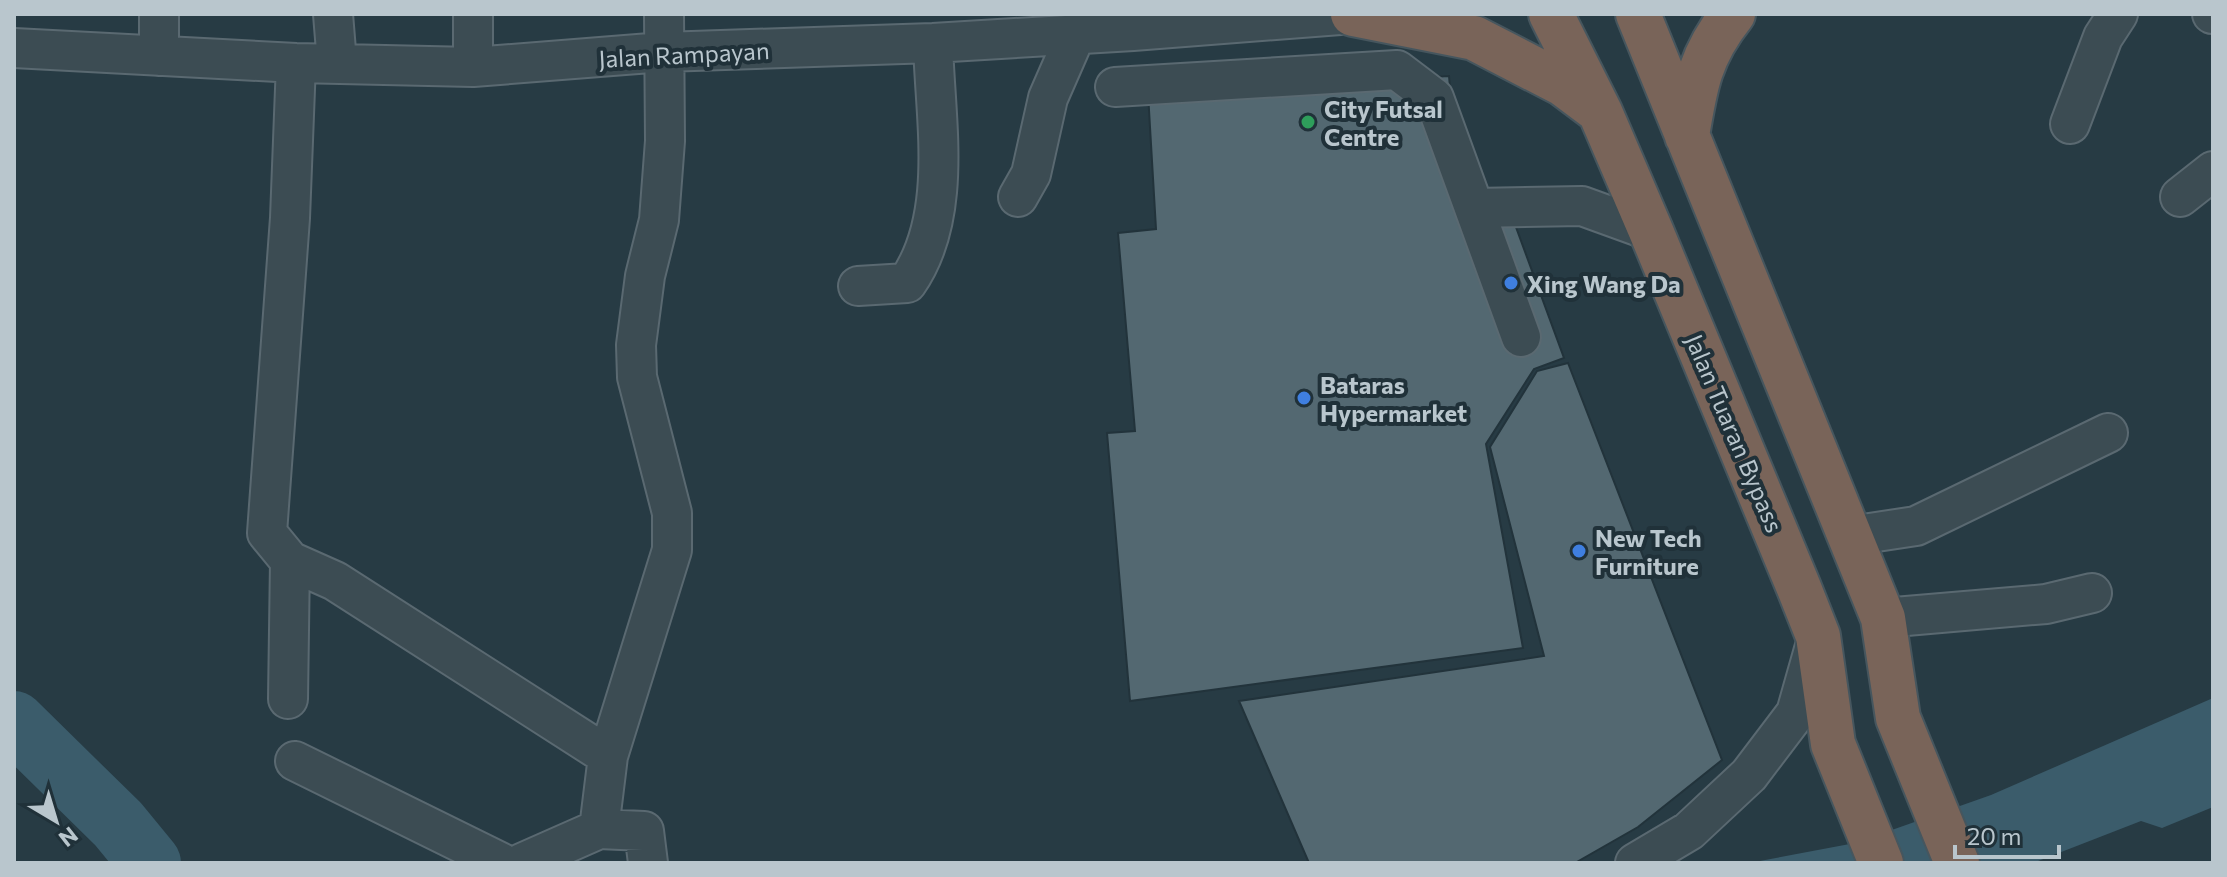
<svg xmlns="http://www.w3.org/2000/svg" width="2227" height="877" font-family="Commissioner,sans-serif">
<rect width="100%" height="100%" fill="#273b44"/>
<path fill="#3b5c6b" d="M2213 698V807L2162 828 2141 821 2033 863H1749L1855 843 1991 795Z"/>
<g fill="none" stroke-linecap="round" stroke-linejoin="round">
<path stroke="#3b5c6b" stroke-width="62" d="M14 722 118 824 150 863"/>
</g>
<path fill="#536871" stroke="#22333b" stroke-width="2" d="M1449 76 1459 189H1502L1564 358 1534 369 1486 444 1523 648 1130 701 1107 433 1135 431 1118 233 1156 229 1148 93Z
M1568 363 1722 760 1638 827 1575 863H1309L1239 701 1544 656 1490 447 1537 371Z"/>
<g fill="none" stroke-linecap="round" stroke-linejoin="round">
<g stroke="#5a6971" stroke-width="42">
<path id="minor" d="M159 14V56
M333 14 337 63
M473 14V67
M2212 14H2213
M14 48 296 63 473 67 663 52 933 43 1133 31 1353 14
M296 63 290 218 267 533 290 561 335 581 608 756
M1115 87 1397 70 1434 98 1521 337
M2070 124 2103 37 2118 14
M1018 197 1031 174 1048 98 1076 34
M2180 197 2213 171
M1474 208 1582 206 1651 231
M858 286 907 283C954 216 935 120 933 43
M1850 536 1916 526 2108 433
M1883 618 2046 604 2092 593
M288 699 290 561
M295 761 502 863
M522 863 599 829
M648 863 644 831 599 829 608 756 672 550V513L637 377 636 345 645 276 659 220 665 141 664 14
M1635 863 1689 831 1749 775 1796 713 1817 639"/>
</g>
<g stroke="#46565e" stroke-width="48">
<path id="highway" d="M1353 14 1474 38 1563 84 1595 108
M1551 14 1600 112 1651 231 1799 588 1818 636 1833 744 1881 863
M1638 14 1883 618 1898 718 1957 863
M1687 136C1695 86 1700 55 1733 14"/>
</g>
<use href="#minor" stroke="#3c4c53" stroke-width="38"/>
<use href="#highway" stroke="#796459" stroke-width="44"/>
</g>
<circle fill="#2e9e5b" stroke="#203139" stroke-width="3" cx="1308" cy="122" r="8"/>
<g fill="#3f7fe0" stroke="#203139" stroke-width="3">
<circle cx="1511" cy="283" r="8"/>
<circle cx="1304" cy="398" r="8"/>
<circle cx="1579" cy="551" r="8"/>
</g>
<g text-anchor="middle" dominant-baseline="central" stroke-width="8" stroke-linejoin="round" paint-order="stroke">
<g font-size="24" fill="#b9c6cd" stroke="#203139">
<text transform="translate(684 54) rotate(-3)">Jalan Rampayan</text>
<text transform="translate(1735 433) rotate(67)">Jalan Tuaran Bypass</text>
</g>
<g font-size="24" font-weight="bold" fill="#b9c6cd" stroke="#203139" text-anchor="start">
<text x="1324" y="108">City Futsal<tspan x="1324" dy="28">Centre</tspan></text>
<text x="1527" y="283">Xing Wang Da</text>
<text x="1320" y="384">Bataras<tspan x="1320" dy="28">Hypermarket</tspan></text>
<text x="1595" y="537">New Tech<tspan x="1595" dy="28">Furniture</tspan></text>
</g>
</g>
<rect width="2227" height="877" fill="none" stroke="#b9c6cd" stroke-width="32"/>
<g transform="translate(56 821) rotate(142)" stroke="#203139" stroke-width="6" paint-order="stroke">
<path d="M0-6L14 30L0 20L-14 30Z" fill="#b9c6cd"/>
<text y="-12" font-size="22" font-weight="bold" text-anchor="middle" fill="#b9c6cd">N</text>
</g>
<path d="M1955 845v12h104v-12" fill="none" stroke="#b9c6cd" stroke-width="4"/>
<text x="1967" y="845" font-size="24" fill="#b9c6cd" stroke="#203139" stroke-width="6" paint-order="stroke">20 m</text>
</svg>
